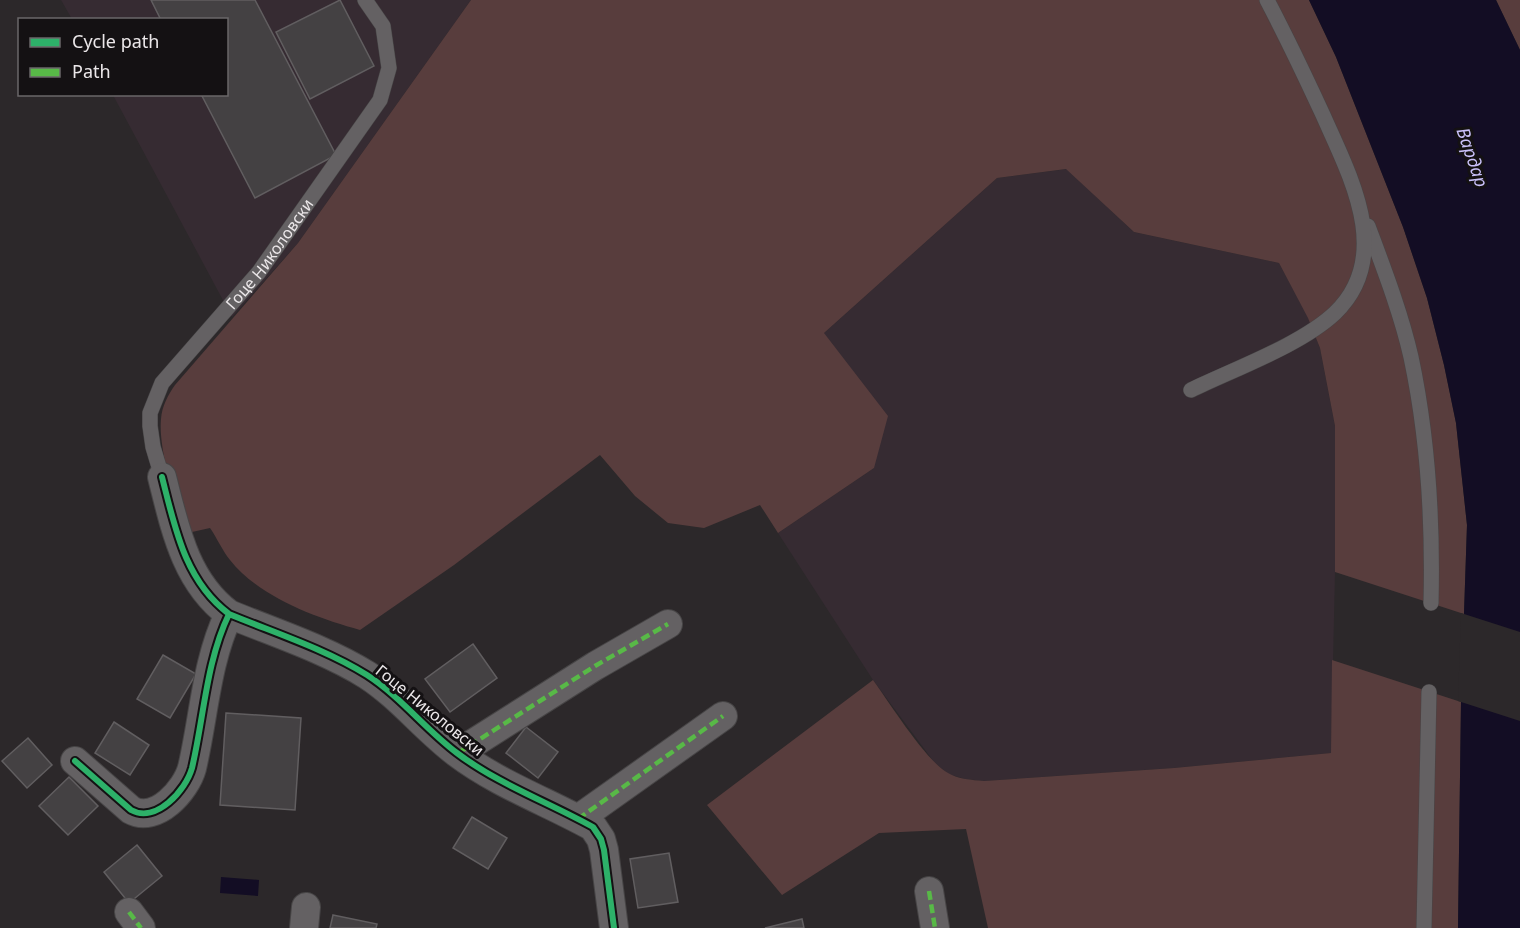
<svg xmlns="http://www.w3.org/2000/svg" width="1520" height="928" font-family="'Noto Sans',sans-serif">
<rect width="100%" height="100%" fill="#2c282a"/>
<path fill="#362b32" d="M61 0H471L298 243 232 317 113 95 226 94V20L72 19Z
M1067 169 1134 232 1279 263 1309 318 1320 348 1335 426V572L1331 753 1174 768 984 781 965 779 948 774 934 762 873 680 778 533 874 468 824 333 997 178Z"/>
<path fill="#583d3d" d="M471 0H1309L1336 57 1403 227 1427 298 1444 365 1456 423 1467 525 1464 614 1335 572V426L1320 348 1308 318 1279 263 1134 232 1066 169 997 178 824 333 888 416 874 468 778 533 760 505 704 528 668 523 635 496 600 455 454 565 360 630C316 618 259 597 230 560 222 550 217 538 210 528L183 534C176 503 158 449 161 419 162 406 168 395 175 385L298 243Z
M1496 0H1520V50Z
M1332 660 1461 702 1458 928H988L966 829 879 833 782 895 707 805 873 680C889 702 926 761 948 773 958 779 972 780 984 781L1174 768 1331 753Z"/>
<path fill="#130d24" d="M1309 0H1496L1520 50V928H1458L1461 702 1467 525 1456 423 1444 365 1427 298 1403 227 1336 57Z
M221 877 259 880 258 896 220 893Z"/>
<path fill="#2c282a" d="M1461 613 1520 632V721L1458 701Z"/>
<path fill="#444143" stroke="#615e60" stroke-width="1.5" d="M151 0H255L336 155 255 198 201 94H226V20H161Z
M340 0 374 66 310 99 276 32Z
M473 644 497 678 450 712 425 679Z
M163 655 196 674 170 718 137 699Z
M226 713 301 718 295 810 220 805Z
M114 722 149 745 130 775 95 753Z
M526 727 558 752 538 778 506 753Z
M28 738 52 765 27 788 2 761Z
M69 777 98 806 68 835 39 806Z
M472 817 507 838 488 869 453 848Z
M137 845 162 876 129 903 104 872Z
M669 853 678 902 638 908 630 859Z
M333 915 377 924 376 928H330Z
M802 919 804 928H765Z"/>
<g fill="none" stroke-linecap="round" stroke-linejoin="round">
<g stroke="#474546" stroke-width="16">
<g id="service">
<path d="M1368 226C1384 269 1401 313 1411 357 1428 437 1433 522 1431 603"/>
<path d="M1191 390C1234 369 1301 345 1335 313 1394 256 1350 176 1323 115 1305 76 1287 38 1267 0"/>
<path id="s1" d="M162 477 153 447 150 426V413L162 383 259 272 380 100 389 68 383 26 365 0"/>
<path d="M1424 928 1429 692"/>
</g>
</g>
<g stroke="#474546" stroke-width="30">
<path id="minor" d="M162 477C175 528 185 581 229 614 275 633 325 649 367 675 401 697 425 729 457 753 498 784 548 802 593 827L601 839 604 850 614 928
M458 753 595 666 668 624
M75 761 131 810C156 824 186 790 192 768 204 717 206 662 229 614
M578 819 723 716
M929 891 935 928
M129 912 141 928
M304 928 306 907"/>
</g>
<use href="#service" stroke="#646163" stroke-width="15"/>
<use href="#minor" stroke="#646163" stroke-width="28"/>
<path stroke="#58b947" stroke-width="4.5" stroke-dasharray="9 4.5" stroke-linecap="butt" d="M458 753 595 666 668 624
M578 819 723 716
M929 891 935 928
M129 912 141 928"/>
<g stroke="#141113" stroke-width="10">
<path id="cycleway" d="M162 477C175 528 185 581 229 614 275 633 325 649 367 675 401 697 425 729 457 753 498 784 548 802 593 827L601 839 604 850 614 928
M75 761 131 810C156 824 186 790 192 768 204 717 206 662 229 614"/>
</g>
<use href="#cycleway" stroke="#2db169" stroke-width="6"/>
</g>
<g text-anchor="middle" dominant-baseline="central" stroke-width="6" stroke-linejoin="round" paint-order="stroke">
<g font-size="16" fill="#ebe7e9" stroke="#141113">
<text stroke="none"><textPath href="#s1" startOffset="266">Гоце Николовски</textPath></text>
<text transform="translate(430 710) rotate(39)">Гоце Николовски</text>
</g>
<g font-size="18" font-style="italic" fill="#c9c0f9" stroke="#141113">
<text transform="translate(1473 157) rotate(71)">Вардар</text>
</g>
</g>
<rect x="18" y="18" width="210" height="78" fill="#141113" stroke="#6a6769" stroke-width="1.5"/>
<rect x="30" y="38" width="30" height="9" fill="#2db169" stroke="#6a6769" stroke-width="1.5"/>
<text x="72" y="48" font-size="18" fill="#ebe7e9">Cycle path</text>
<rect x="30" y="68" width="30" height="9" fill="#58b947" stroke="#6a6769" stroke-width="1.5"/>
<text x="72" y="78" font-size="18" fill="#ebe7e9">Path</text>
</svg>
